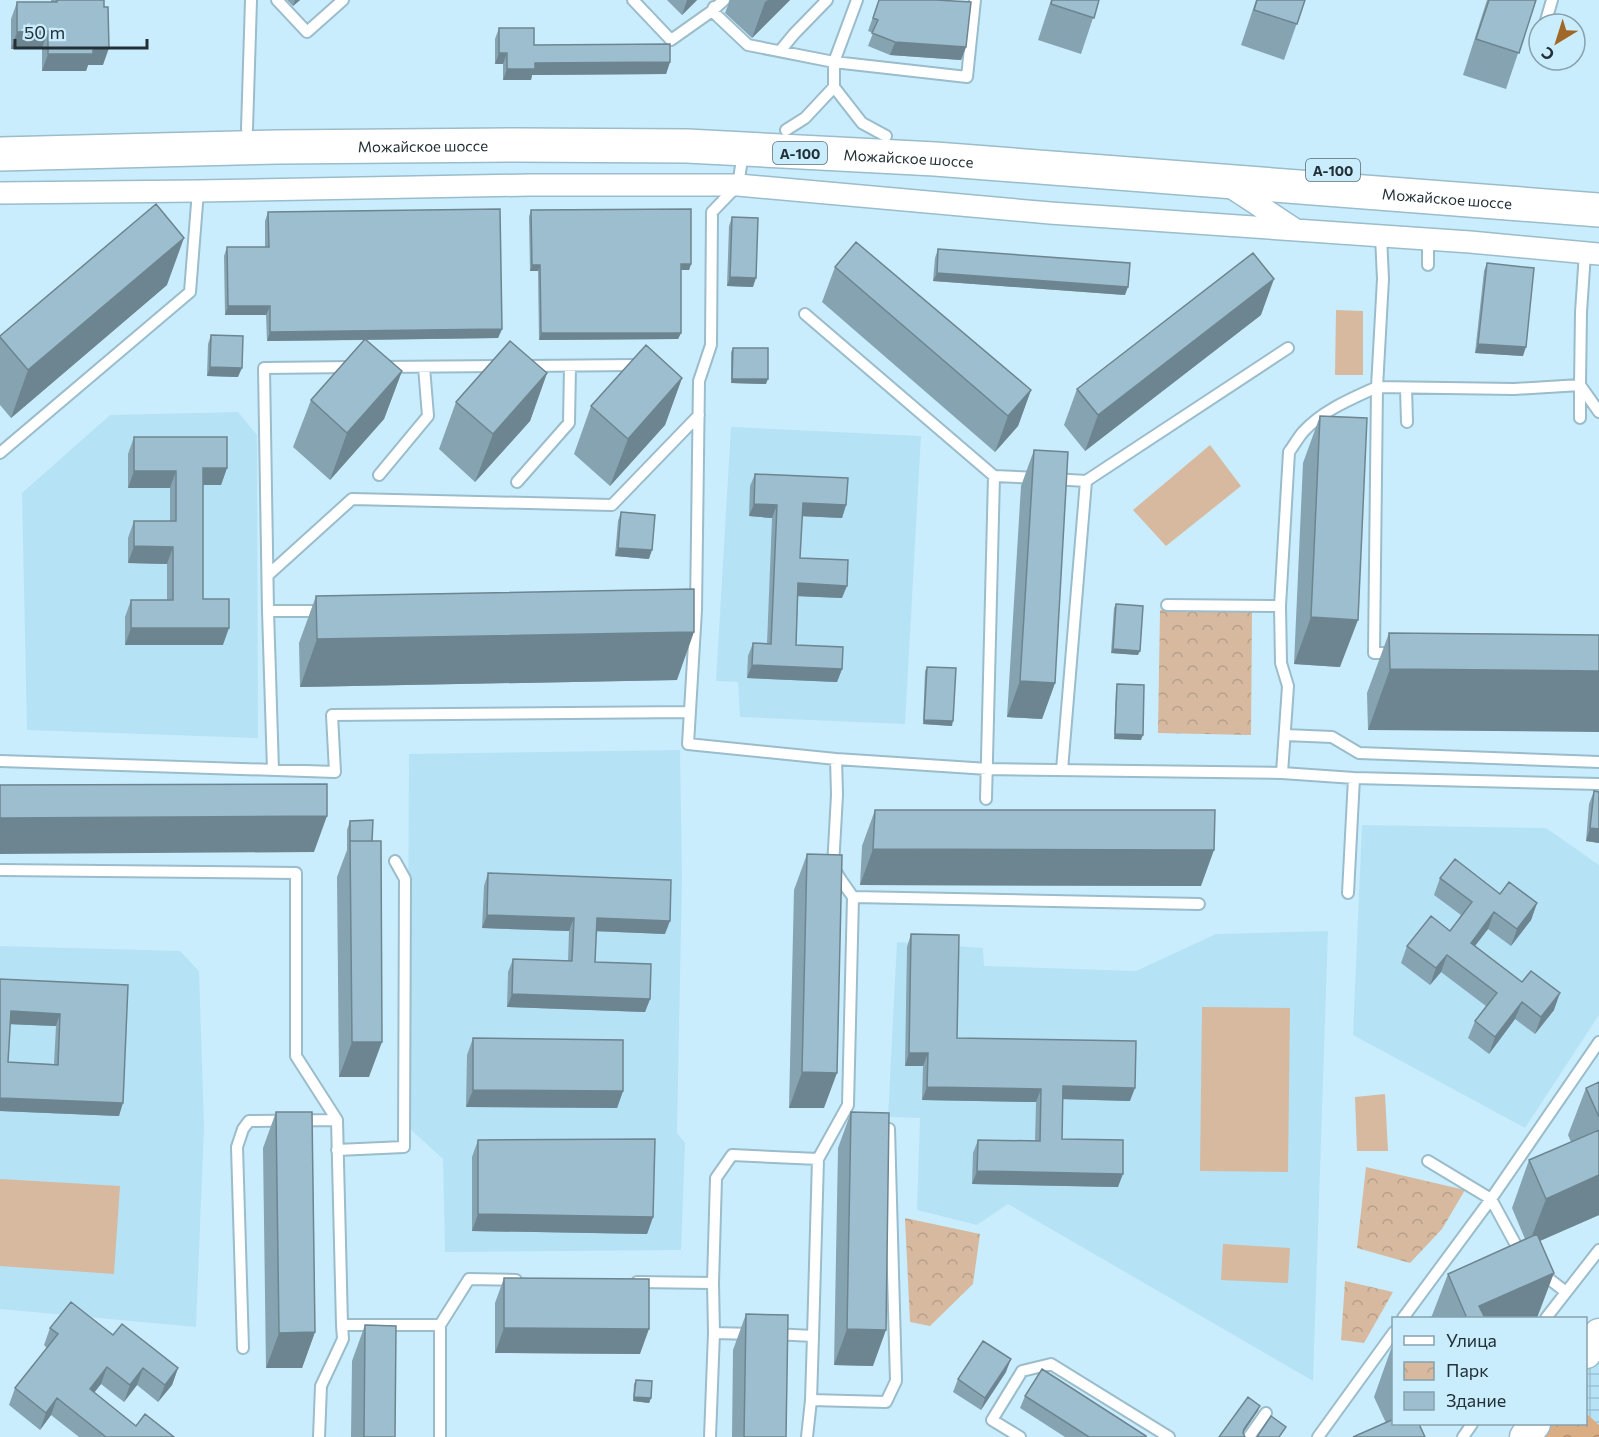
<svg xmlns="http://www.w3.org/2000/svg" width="1599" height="1437" font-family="Commissioner,sans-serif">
<defs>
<pattern id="industrial-grid" width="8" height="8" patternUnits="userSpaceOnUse" patternTransform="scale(1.5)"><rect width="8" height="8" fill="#b6e2f6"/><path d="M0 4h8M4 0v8" fill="none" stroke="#9cc2d4"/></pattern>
<pattern id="forest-crowns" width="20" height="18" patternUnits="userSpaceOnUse" patternTransform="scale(1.5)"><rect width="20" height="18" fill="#daad83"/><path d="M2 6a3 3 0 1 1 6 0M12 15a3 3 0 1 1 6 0" fill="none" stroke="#b08d6c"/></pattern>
<pattern id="park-crowns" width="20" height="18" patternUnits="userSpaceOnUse" patternTransform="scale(1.5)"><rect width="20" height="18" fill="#d6b99f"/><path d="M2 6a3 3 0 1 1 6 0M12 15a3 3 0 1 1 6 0" fill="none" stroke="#b79f8a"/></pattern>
</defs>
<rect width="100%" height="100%" fill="#caedfd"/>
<path fill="#b6e2f6" d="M238 412 257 435 258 738 27 730 22 493 110 415Z
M731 427 921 436 905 724 740 717 738 682 716 681Z
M680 750 682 877 677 1133 685 1143 681 1250 445 1252 443 1159 407 1126 409 754Z
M1362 825 1546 828 1599 865V1015L1525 1128 1353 1035Z
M1328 931 1313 1381 1008 1204 977 1225 917 1210 920 1118 888 1117 897 942 983 948 984 966 1136 971 1216 934Z
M0 946 180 951 199 971 204 1126 196 1327 0 1309Z"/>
<path fill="url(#industrial-grid)" d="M1599 1352V1425L1586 1413V1371Z"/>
<path fill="#d6b99f" d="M1336 310 1363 311V375H1335Z
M1210 445 1241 486 1166 546 1133 510Z
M1202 1007 1290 1008 1288 1172 1200 1171Z
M1385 1094 1388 1151H1357L1355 1097Z
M0 1179 120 1186 114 1274 0 1266Z
M1223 1244 1290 1248 1288 1283 1221 1280Z"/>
<path fill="url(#forest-crowns)" d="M1586 1413 1599 1425V1437H1540L1549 1424H1586Z"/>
<path fill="url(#park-crowns)" d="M1160 610 1252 612 1251 735 1158 733Z
M1366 1167 1465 1190 1442 1229 1410 1263 1357 1248Z
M905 1218 980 1234 973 1284 930 1326 910 1322Z
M1345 1281 1393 1292 1364 1343 1341 1340Z"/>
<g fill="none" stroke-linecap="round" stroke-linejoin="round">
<g stroke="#9abccb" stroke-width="14">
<path id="lane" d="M277 0 307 32 343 0
M633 0 671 40 712 11 714 7
M724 0 712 11 748 45 834 62V87L862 123 886 136
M857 0 834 62 967 77 975 0
M1545 24 1552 0
M780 51 794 34 827 0
M247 129 251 0
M786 130 805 118 834 87
M743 153 738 185 712 212 711 345 699 381 696 610 688 744 836 759 988 769 1282 773 1354 778 1599 784
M1381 236 1383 279 1377 387 1514 389 1580 385 1581 312 1585 253
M1428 265V239
M805 314 994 476
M524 366 637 365
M383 367 500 366
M1580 385 1599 412
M1580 386V418
M1406 388 1407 422
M0 453 190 292 198 191
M379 475 428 416 424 367
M1053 479 1086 481 1062 770
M1086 481 1288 348
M517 482 569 423 570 366
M268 575 352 499 612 505 699 415
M1167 605 1280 606 1289 452C1294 445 1298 438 1303 432 1323 410 1351 399 1377 387L1374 653H1394
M1280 606 1281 663 1288 686 1282 773
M268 611H323
M1285 735 1332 737 1359 753 1599 762
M0 761 335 772 332 715 690 712
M273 770 268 611 264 368 353 367
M986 799 994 476 1038 478
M0 870 296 873V1056L337 1120 342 1325H440V1437
M1348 893 1354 778
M853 897 1199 904
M337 1150 404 1147 405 879 395 861
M1428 1161 1491 1199 1522 1256
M1540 1272 1566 1292
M637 1282 713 1283
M1403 1318 1491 1199 1599 1042
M1546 1318 1599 1250
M440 1325 469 1279 516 1280
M714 1333 753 1334
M774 1334 813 1336 811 1400 886 1402 896 1381 889 1129 884 1128
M813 1336 818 1159
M243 1348 237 1147 243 1129 249 1121 337 1120
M319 1437 321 1386 343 1339 342 1325
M710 1437 714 1333 713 1283 716 1178 732 1155 818 1159 848 1105 853 897 841 880 833 867 837 795 836 759
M807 1437 811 1400
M1020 1437 992 1420 1022 1371 1051 1364 1169 1437
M1249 1437 1266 1413
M1318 1437 1394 1332
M1463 1437 1472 1424"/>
</g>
<g stroke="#9abccb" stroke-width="24">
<path id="street" d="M1226 184 1296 230
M0 193 198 191 529 185H738L1050 213 1470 242 1599 254"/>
</g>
<g stroke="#9abccb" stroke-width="33">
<path id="secondary" d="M1586 1353 1599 1334
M1525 1437 1535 1424"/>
</g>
<g stroke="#9abccb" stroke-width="36">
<g id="primary">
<path id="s1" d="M0 154 278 147 515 145 687 146 935 159 1599 210"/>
</g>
</g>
<use href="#lane" stroke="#fff" stroke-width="10"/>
<use href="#street" stroke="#fff" stroke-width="21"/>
<use href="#secondary" stroke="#fff" stroke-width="30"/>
<use href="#primary" stroke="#fff" stroke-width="33"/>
</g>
<path fill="#86a3b1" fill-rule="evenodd" d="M51 0H104L103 65H88L86 71H42V48L11 49V19L17 2H51Z
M287 0H300L293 6Z
M667 0H697L682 15Z
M730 0H790L752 38 725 13Z
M879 0 966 47 961 60 890 55 868 46 873 33 868 31Z
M1051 0H1099L1081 54 1038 40Z
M1256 0H1305L1284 60 1241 45Z
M1487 0H1536L1506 89 1463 75Z
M499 28 534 45 670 62 666 74 532 75 531 80H503V64H495V39Z
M531 210 691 264 689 270H681V333L678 339 539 340 538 271H530L529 217Z
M268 212 502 329 498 338 366 340 402 371 384 419 330 480 293 447 311 400 364 340 267 341 266 315H225L224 256 227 247H265V221Z
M732 217 753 287 727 286 729 226Z
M938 249 1125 295 933 281 935 258Z
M1487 263 1523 356 1475 353 1484 271Z
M835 267 1031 390 1018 426 995 452 822 302Z
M167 285 11 418 0 405V336Z
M1261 315 1085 451 1064 425 1077 389Z
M211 335 238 377 207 376 208 344Z
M733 348 766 384 731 383V352Z
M547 373 530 421 475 482 439 449 456 402Z
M682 378 665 425 610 486 574 454 591 406Z
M1320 416 1340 667 1294 664 1303 463Z
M134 437 227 468 221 485H203V599L223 645H125V617L131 600H167V564L128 563V538L134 521H170V488H128V454Z
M1034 450 1055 683 1042 719 1007 717 1021 486Z
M755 474 846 505 842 518 802 516 800 558 842 598 798 596 796 645 842 669 837 682 747 678 748 656 753 643 767 644 772 518 749 516 750 486Z
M621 512 649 559 615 556 618 521Z
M316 596 677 680 300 687 299 643Z
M1116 604 1138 655 1111 653 1114 608Z
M1389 633 1599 635 1368 730 1367 693Z
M927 667 952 726 923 724 925 671Z
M1117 684 1141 740 1114 739 1116 689Z
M1594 791 1599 792V843L1586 841 1589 804Z
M875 810 1201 886 860 885 862 846Z
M350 821 369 1077H339L337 877 347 850V830Z
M807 854 824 1108H789L794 890Z
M488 873 665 934 596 931 595 962 650 999 645 1012 507 1007 508 972 513 959 568 961 569 931 482 928 484 886Z
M1440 878 1537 903 1531 920 1511 946 1488 929 1475 946 1554 1010 1535 1034 1515 1019 1489 1054 1468 1038 1475 1021 1486 1006 1441 972 1430 985 1401 963 1407 946 1450 931 1461 915 1434 895Z
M911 934 957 1038 1130 1101 1063 1099 1062 1139 1118 1187 972 1184 973 1153 978 1140 1035 1141 1036 1102 922 1100 923 1066H905L907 947Z
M0 979 128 985 119 1116 0 1111ZM10 1024 56 1026 54 1064 8 1062Z
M473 1038 623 1091 617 1108 466 1107 467 1055Z
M1599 1082V1215L1540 1241 1537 1318H1431L1448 1274 1525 1239 1512 1208 1529 1160 1571 1142 1568 1135 1586 1088Z
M276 1112 315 1332 302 1368H266L263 1148Z
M851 1112 873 1366 834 1365 838 1148Z
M478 1140 653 1217 647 1234 472 1231V1157Z
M504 1278 640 1354 495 1353V1303Z
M746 1314 786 1437H732L733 1350Z
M365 1325 395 1437H351L352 1361Z
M50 1328 113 1335 178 1368 172 1385 158 1402 137 1385 124 1402 101 1384 94 1392 136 1426 174 1437H79L51 1415 40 1430 9 1405 15 1388 47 1348 44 1345Z
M1391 1349H1394V1424L1386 1423 1374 1397Z
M1006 1372 981 1410 953 1392 958 1379Z
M636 1380 651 1398 649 1403 633 1401 634 1384Z
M1025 1396 1146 1437H1065L1020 1408Z"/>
<path fill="#6d8590" d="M295 0H300L293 6Z
M687 0H697L682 15Z
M768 0H790L752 38 765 2Z
M48 31 42 48 11 49 17 32Z
M895 42 966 47 961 60 890 55Z
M93 48H109L103 65H88L86 71H42L48 54Z
M499 53H507L503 64H495Z
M670 62 666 74 532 75 531 80H503L507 69 535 63Z
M184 238 167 285 11 418 28 370Z
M681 264H691L689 270H678Z
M532 265H540L538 271H530Z
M937 273 1128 287 1125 295 933 281Z
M730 277 756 278 753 287 727 286Z
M1274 279 1261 315 1085 451 1098 415Z
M228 306H270L266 315H225Z
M502 329 498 338 267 341 270 332Z
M541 333H681L678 339 539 340Z
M1478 344 1526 347 1523 356 1475 353Z
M210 367 242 368 238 377 207 376Z
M402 371 384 419 330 480 347 433Z
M547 373 530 421 475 482 493 434Z
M682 378 665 425 610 486 628 439Z
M732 379H768L766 384 731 383Z
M1031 390 1018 426 995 452 1008 416Z
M203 468H227L221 485H197Z
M134 471H176L170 488H128Z
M803 503 846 505 842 518 798 516Z
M754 504 777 505 772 518 749 516Z
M134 546 173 547 167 564 128 563Z
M618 548 652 550 649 559 615 556Z
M798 583 847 586 842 598 794 596Z
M1311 617 1358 620 1340 667 1294 664Z
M131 628H229L223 645H125Z
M694 632 677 680 300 687 317 639Z
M1113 649 1140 651 1138 655 1111 653Z
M752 665 842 669 837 682 747 678Z
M1390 669 1599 671V732L1368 730Z
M1020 681 1055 683 1042 719 1007 717Z
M924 720 953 721 952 726 923 724Z
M1115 734 1143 735 1141 740 1114 739Z
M327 816 314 852 0 854V818Z
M1590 828 1599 829V843L1586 841Z
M873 849 1214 850 1201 886 860 885Z
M1537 903 1531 920 1511 946 1517 929Z
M1494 912 1488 929 1464 960 1471 943Z
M487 915 574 918 569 931 482 928Z
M597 918 670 921 665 934 592 931Z
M1447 955 1441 972 1430 985 1436 968Z
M1560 993 1554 1010 1535 1034 1541 1017Z
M512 994 650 999 645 1012 507 1007Z
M1522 1002 1515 1019 1489 1054 1495 1037Z
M11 1011 60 1014 56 1026 6 1024Z
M352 1042H382L369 1077H339Z
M909 1053H928L923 1066H905Z
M802 1072 837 1073 824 1108H789Z
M1063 1086 1135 1088 1130 1101 1058 1099Z
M927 1087 1041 1089 1036 1102 922 1100Z
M473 1090 623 1091 617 1108 466 1107Z
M0 1098 123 1103 119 1116 0 1111Z
M977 1171 1123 1174 1118 1187 972 1184Z
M1599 1175V1215L1528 1246 1546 1199Z
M478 1214 653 1217 647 1234 472 1231Z
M1554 1273 1537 1318H1474L1479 1306Z
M504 1328 649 1329 640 1354 495 1353Z
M847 1329 886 1330 873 1366 834 1365Z
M315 1332 302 1368H266L279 1333Z
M1011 1359 1006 1372 981 1410 985 1398Z
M107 1367 101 1384 84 1406 90 1389Z
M143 1368 137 1385 124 1402 130 1385Z
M178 1368 172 1385 158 1402 165 1385Z
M634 1397 651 1398 649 1403 633 1401Z
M57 1398 51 1415 40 1430 46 1413Z
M1260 1406 1258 1411 1243 1433 1244 1429Z"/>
<path fill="#9cbece" stroke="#6d8590" stroke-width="1.5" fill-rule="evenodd" d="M57 0H104V7H108L109 48H93V54H48V31L17 32V2H57Z
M879 0H936L971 2 966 47 895 42 872 33 878 20 873 18Z
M1052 0H1099L1094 18 1051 4Z
M1257 0H1305L1297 24 1254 10Z
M1489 0H1536L1519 53 1476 39Z
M499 28H534V45L670 44V62L535 63V69H507V53H499Z
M156 204 184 238 28 370 0 337V336Z
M500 209 502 329 270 332V306H228L227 247H269L268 212Z
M691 209V264H681V333H541L540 265H532L531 210Z
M732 217 758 218 756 278 730 277Z
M856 242 1031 390 1008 416 835 267Z
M938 249 1130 263 1128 287 937 273Z
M1253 253 1274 279 1098 415 1077 389Z
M1487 263 1534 268 1526 347 1478 344Z
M211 335 243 336 242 368 210 367Z
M365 339 402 371 347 433 311 400Z
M510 341 547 373 493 434 456 402Z
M646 345 682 378 628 439 591 406Z
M733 348H768V379H732Z
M1320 416 1367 418 1358 620 1311 617Z
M134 437H227V468H203V599H229V628H131V600H173V547L134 546V521H176V471H134Z
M1034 450 1068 452 1055 683 1020 681Z
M755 474 848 478 846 505 803 503 800 558 848 560 847 586 798 583 796 645 843 647 842 669 752 665 753 643 771 644 777 505 754 504Z
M621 512 655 515 652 550 618 548Z
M694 589V632L317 639 316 596Z
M1116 604 1143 606 1140 651 1113 649Z
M1389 633 1599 635V671L1390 669Z
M927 667 956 668 953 721 924 720Z
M1117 684 1144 685 1143 735 1115 734Z
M327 784V816L0 818V785Z
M1594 791 1599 792V829L1590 828Z
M875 810H1215L1214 850 873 849Z
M373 820 372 841H350V821Z
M350 841H381L382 1042H352Z
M807 854 842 855 837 1073 802 1072Z
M1455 859 1500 894 1509 882 1537 903 1517 929 1494 912 1471 943 1522 982 1531 971 1560 993 1541 1017 1522 1002 1495 1037 1475 1021 1497 993 1447 955 1436 968 1407 946 1431 916 1450 931 1472 902 1440 878Z
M488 873 671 880 670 921 597 918 595 962 651 964 650 999 512 994 513 959 572 961 574 918 487 915Z
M911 934 959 935 957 1038 1136 1041 1135 1088 1063 1086 1062 1139 1123 1140V1174L977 1171 978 1140 1040 1141 1041 1089 927 1087 928 1053H909Z
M0 979 128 985 123 1103 0 1098ZM11 1011 60 1014 58 1065 8 1062Z
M473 1038 623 1040V1091L473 1090Z
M1599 1082V1117L1586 1088Z
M276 1112H312L315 1332 279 1333Z
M851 1112 889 1113 886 1330 847 1329Z
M1599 1130V1175L1546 1199 1529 1160Z
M655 1139 653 1217 478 1214V1140Z
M1537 1234 1554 1273 1479 1306 1485 1318H1461L1466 1316 1448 1274Z
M504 1278 649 1279V1329L504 1328Z
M71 1302 113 1335 122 1324 178 1368 165 1385 143 1368 130 1385 107 1367 90 1389 136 1426 145 1414 174 1437H106L57 1398 46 1413 15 1388 58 1334 50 1328Z
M746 1314 788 1315 786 1437H744Z
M365 1325 396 1326 395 1437H364Z
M983 1341 1011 1359 985 1398 958 1379Z
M1042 1369 1146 1436V1437H1089L1025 1396Z
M636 1380 652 1381 651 1398 634 1397Z
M1248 1397 1260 1406 1244 1429 1243 1433 1245 1437H1219Z
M1271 1416 1286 1427 1279 1437H1257Z
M1394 1419V1424H1419L1425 1437H1353Z"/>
<g text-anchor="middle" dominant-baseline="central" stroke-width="4.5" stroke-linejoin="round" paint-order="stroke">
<g fill="#caedfd" stroke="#556972" stroke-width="1.5">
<rect x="773" y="142" width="54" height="22" rx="4.5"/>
<rect x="1306" y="159" width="54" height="22" rx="4.5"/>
</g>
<g font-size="14" font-weight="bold" fill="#233036">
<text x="800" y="153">А-100</text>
<text x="1333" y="170">А-100</text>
</g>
<g font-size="15" fill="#233036" stroke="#caedfd">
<text stroke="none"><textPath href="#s1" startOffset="423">Можайское шоссе</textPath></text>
<text stroke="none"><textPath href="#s1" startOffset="909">Можайское шоссе</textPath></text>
<text stroke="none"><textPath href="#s1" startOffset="1449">Можайское шоссе</textPath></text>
</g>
</g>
<rect x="1392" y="1317" width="195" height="108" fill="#caedfd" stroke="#87a1ad" stroke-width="1.5"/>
<rect x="1404" y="1336" width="30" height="9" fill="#ffffff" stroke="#87a1ad" stroke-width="1.5"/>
<text x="1446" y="1347" font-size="18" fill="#233036">Улица</text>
<rect x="1404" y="1362" width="30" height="18" fill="url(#park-crowns)" stroke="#87a1ad" stroke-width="1.5"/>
<text x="1446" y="1377" font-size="18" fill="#233036">Парк</text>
<rect x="1404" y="1392" width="30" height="18" fill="#9cbece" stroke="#87a1ad" stroke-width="1.5"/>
<text x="1446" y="1407" font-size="18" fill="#233036">Здание</text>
<g transform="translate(1557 42) rotate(218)"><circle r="28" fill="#caedfd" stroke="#87a1ad" stroke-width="1.5"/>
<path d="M0-4.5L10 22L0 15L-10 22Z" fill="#a16727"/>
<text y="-9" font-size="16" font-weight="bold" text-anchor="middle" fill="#233036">С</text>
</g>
<path d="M15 39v9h132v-9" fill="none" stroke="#233036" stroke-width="3"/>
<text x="24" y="39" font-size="18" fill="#233036" stroke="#caedfd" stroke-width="4.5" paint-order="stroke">50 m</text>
</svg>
